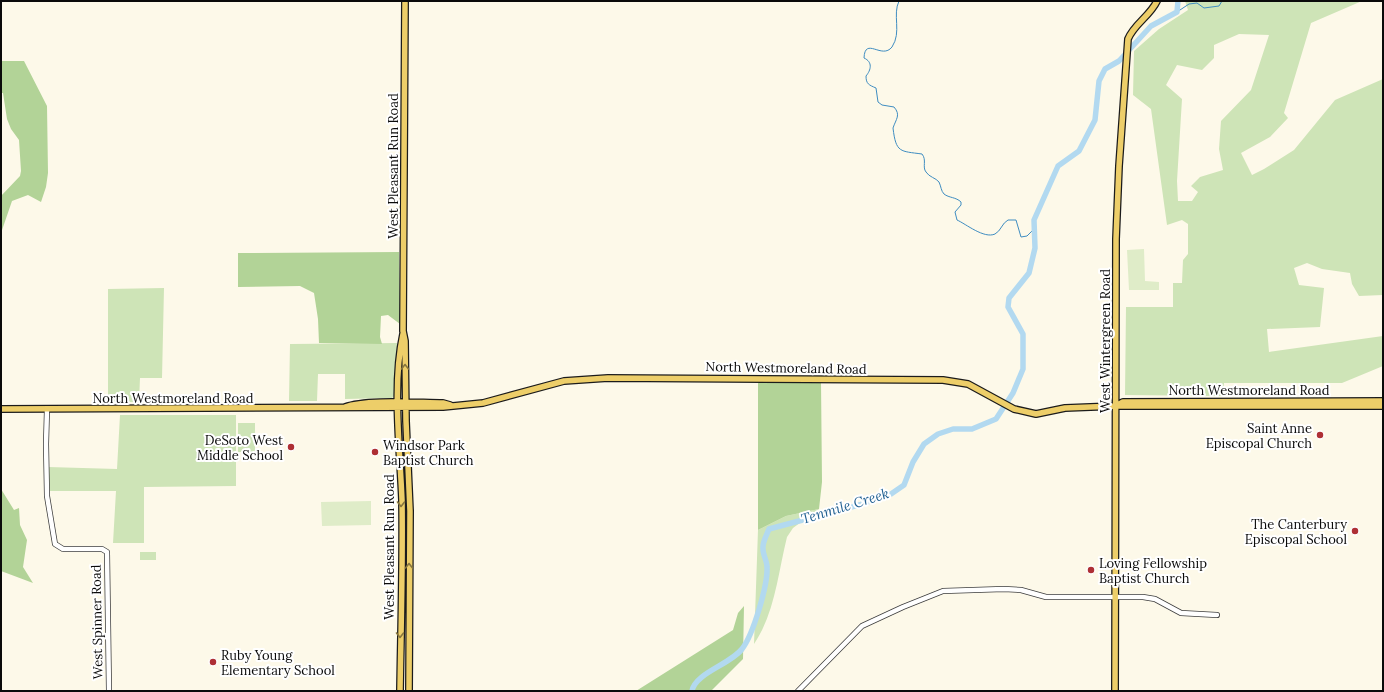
<svg xmlns="http://www.w3.org/2000/svg" width="1384" height="692" font-family="Lora,serif">
<rect width="100%" height="100%" fill="#fdf9e9"/>
<path fill="#cee4b7" fill-rule="evenodd" d="M1185 1H1362L1311 23 1284 113 1288 118 1270 137 1241 153 1252 175 1264 169 1294 150 1335 100 1383 79V295L1359 296 1352 284 1350 273 1322 269 1307 263 1294 268 1299 285 1324 288 1320 327 1267 329 1269 352 1383 336V366L1342 383H1224L1223 396 1125 395 1126 307H1173V283H1182L1183 260 1188 254V224L1182 220 1167 225 1151 109 1133 95 1134 51 1159 29 1188 10ZM1239 34 1269 35 1251 90 1221 121 1219 149 1223 170 1200 177 1191 186 1198 192 1192 201H1178L1177 181 1182 99 1166 85 1177 65 1202 70 1214 58V45Z
M164 288 162 378H140L139 402H108V289Z
M397 343 395 395 392 398 345 399V374H318L317 401H289L290 344Z
M120 415H236V486L144 487V543H113L116 491H50L48 467 117 469Z
M238 423H255V452H238Z
M819 509 793 528 787 537C778 573 775 613 754 644L758 530 786 516Z
M140 552H156V560H140Z"/>
<path fill="#b2d397" d="M1 61H24L47 106 48 173 46 187 41 202 28 195 12 201 1 233V196L20 176 21 171 19 140 11 129 7 119 3 93H1Z
M399 252 400 324 388 315 381 316 380 337 382 344 319 343 318 319 314 293 300 286 238 287V253Z
M758 381 821 382 822 482 819 509 786 516 758 530Z
M1 489 14 510 19 508 20 525 27 540 23 567 33 583 1 571Z
M744 606 743 659 711 691H636L733 630 738 613Z"/>
<path fill="#dfecc8" d="M1144 249 1145 281 1159 282V290H1129L1127 250Z
M371 501V525L322 526 321 502Z"/>
<g fill="none" stroke-linecap="round" stroke-linejoin="round">
<path stroke="#3f8dc1" stroke-width="1" d="M899 1C892 15 902 32 892 47 882 60 865 36 864 58 873 62 871 70 866 76 866 84 869 85 876 88L878 102 882 105 894 107C901 115 896 119 893 128 896 153 900 151 922 154 927 160 922 167 926 172 929 177 936 178 939 182 941 186 941 191 944 194 949 198 956 197 961 202V205L955 212 957 220C966 224 984 239 995 234 1001 231 1002 223 1008 220H1016L1021 237 1027 236 1034 229
M1177 12 1189 4 1197 3 1204 8 1219 6 1222 1"/>
<path stroke="#b2d9f0" stroke-width="5.5" d="M692 691C695 673 731 664 742 649 753 635 768 585 767 567 767 561 763 555 763 549 762 543 767 534 769 529L859 505 891 494 904 485 913 462 924 444 938 434 953 429H972L996 419 1013 393 1023 369V334L1008 307 1009 298 1029 273 1035 248 1034 220 1058 166 1079 151 1095 120 1099 81 1105 69 1119 61 1151 26 1177 12 1178 1"/>
<g stroke="#3d3d3d" stroke-width="6">
<path id="minor" d="M47 409 46 444 47 496 55 544 63 549H102L107 552 109 691
M798 691 862 626 903 607 943 591 1004 589 1021 590 1046 597H1143L1155 599 1181 613 1217 615"/>
</g>
<g stroke="#1b1b1b" stroke-width="8">
<path id="major" d="M405 1 403 331 405 341 406 421 410 511 409 691
M1116 406 1123 402 1383 401
M345 407C366 399 419 403 443 403L450 405
M1 409 443 407 483 403 564 381 608 378 943 380 968 384 1014 409 1036 414 1065 408 1116 406H1383
M400 691C401 627 403 564 402 500 400 449 392 384 403 334
M1115 691 1116 239 1119 166 1128 39C1134 24 1150 16 1157 1"/>
</g>
<use href="#minor" stroke="#fff" stroke-width="4.5"/>
<use href="#major" stroke="#edce69" stroke-width="5.5"/>
</g>
<defs><path id="oneway-chevron" d="M-2-3.5L2.5 0L-2 3.5" fill="none" stroke-width="1.6" stroke-linecap="round" stroke-linejoin="round"/></defs>
<g stroke="#87763e">
<use href="#oneway-chevron" transform="translate(405 367) rotate(-90)"/>
<use href="#oneway-chevron" transform="translate(401 504) rotate(90)"/>
<use href="#oneway-chevron" transform="translate(409 566) rotate(-90)"/>
<use href="#oneway-chevron" transform="translate(400 635) rotate(90)"/>
</g>
<g fill="#ae2f34" stroke="#fff" stroke-width="1.5">
<circle cx="1320" cy="435" r="4"/>
<circle cx="291" cy="447" r="4"/>
<circle cx="375" cy="452" r="4"/>
<circle cx="1355" cy="531" r="4"/>
<circle cx="1091" cy="570" r="4"/>
<circle cx="213" cy="662" r="4"/>
</g>
<g text-anchor="middle" dominant-baseline="central" stroke-width="4" stroke-linejoin="round" paint-order="stroke">
<g font-size="13" fill="#0a0a0a" stroke="#fff">
<text transform="translate(393 166) rotate(-90)">West Pleasant Run Road</text>
<text transform="translate(1105 341) rotate(-90)">West Wintergreen Road</text>
<text transform="translate(786 368) rotate(1)">North Westmoreland Road</text>
<text x="1249" y="390">North Westmoreland Road</text>
<text x="173" y="398">North Westmoreland Road</text>
<text transform="translate(389 547) rotate(-90)">West Pleasant Run Road</text>
<text transform="translate(97 622) rotate(-91)">West Spinner Road</text>
</g>
<g font-size="13" fill="#0a0a0a" stroke="#fff" text-anchor="end">
<text x="1312" y="428">Saint Anne<tspan x="1312" dy="15">Episcopal Church</tspan></text>
<text x="283" y="440">DeSoto West<tspan x="283" dy="15">Middle School</tspan></text>
<text x="383" y="445" text-anchor="start">Windsor Park<tspan x="383" dy="15">Baptist Church</tspan></text>
<text x="1347" y="524">The Canterbury<tspan x="1347" dy="15">Episcopal School</tspan></text>
<text x="1099" y="563" text-anchor="start">Loving Fellowship<tspan x="1099" dy="15">Baptist Church</tspan></text>
<text x="221" y="655" text-anchor="start">Ruby Young<tspan x="221" dy="15">Elementary School</tspan></text>
</g>
<g font-size="14" font-style="italic" fill="#1f5f91" stroke="#fff">
<text transform="translate(845 506) rotate(-17)">Tenmile Creek</text>
</g>
</g>
<rect width="1384" height="692" fill="none" stroke="#0a0a0a" stroke-width="4"/>
</svg>
